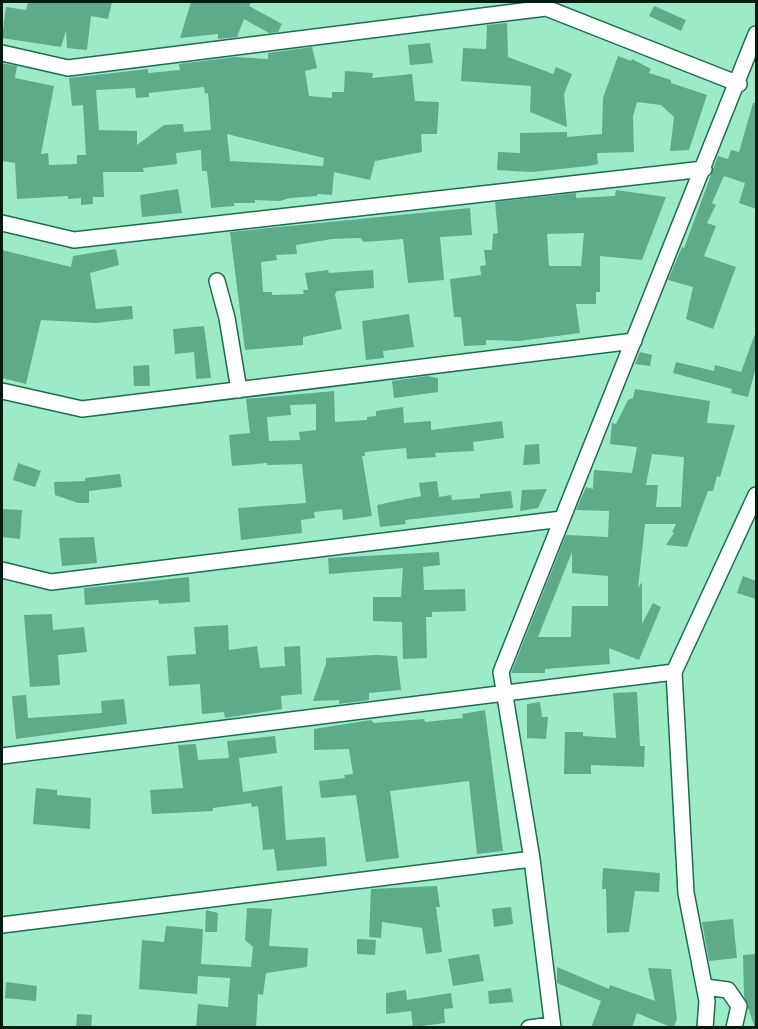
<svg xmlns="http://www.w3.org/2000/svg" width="758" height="1029" font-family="Roboto,sans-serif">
<rect width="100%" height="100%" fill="#9ceac6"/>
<path fill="#5eab89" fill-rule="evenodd" d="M28 2H112L108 19 91 16 87 50 67 48 66 31 61 47 2 38 6 7 26 10Z
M191 2H251L249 6 282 24 278 32 269 33 244 19 237 37 218 39V34L180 38Z
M654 6 686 20 681 31 649 16Z
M507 23 508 57 553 74 556 67 572 74 564 94 567 127 530 112 531 86 461 81 463 48 486 49 487 25Z
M430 43 433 63 410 65 408 45Z
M312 47 317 68 305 71 309 96 332 98V92H344L345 71 373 73 372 78 412 74 415 101 439 102 437 134H421L422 152 375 161 370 180 334 172 332 195 317 194V196L290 198 280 201 255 200V203H234V206L211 208 207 171H202L201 150 176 153 177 164 143 168 144 172H103L104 197H93V204L81 205V198L68 199V196L17 199 15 163 2 161V63L17 66 15 78 54 86 41 154 48 153 49 165 77 164V155H86L83 105 72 106 69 78 148 69V73L180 70 179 64 235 57 268 59V53ZM204 87 205 94 208 93 211 130 184 132 183 124 164 125 137 145V131L99 130 96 90 135 88 136 98 149 97V93ZM227 134 324 158 323 166 230 161Z
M618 56 631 61 632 59 651 69 649 73 671 80V83L707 95 689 150 670 151 674 117 661 105 637 102 633 116 634 152 597 153 598 164 588 166 532 172 497 170 498 152 520 153V133L567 132V137L602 134 603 98Z
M753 103H756V209L739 203 745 183 724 176 712 203 716 205 707 223 716 226 704 256 736 267 713 329 686 319 693 287 668 280 682 247 684 248 718 156 728 159 731 150 739 152Z
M178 189 182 213 142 217 140 195Z
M616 190 666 197 642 260 600 256V292H596V304H576L580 333 519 341 486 340V345L464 346 461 317H454L450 279 481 275 480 266 486 265 484 250H492L493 234 498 233 495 202 576 193V198L615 196ZM584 233 581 266H549L547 234Z
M470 208 472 235 440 237 444 280 408 283 403 239 364 242 360 238 332 239 296 245 297 254 276 255 277 260 261 262 263 292H272V295L304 294 303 290H308L305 273 328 270 329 273 373 270 374 288 337 291 335 294 342 329 303 337V345L245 350 230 232Z
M116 249 119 265 90 273 96 309 132 306 133 319 96 323 41 320 26 384 2 378V250L71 267 73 256Z
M409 314 414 347 383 351 384 358 366 360 362 321Z
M204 326 211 378 196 379 194 352 175 354 173 329Z
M755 334 756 367 748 397 731 393 732 389 673 373 676 362 714 371 715 365 741 372Z
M640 352 652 355 650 366 635 364Z
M149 365 150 386H134L133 366Z
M427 376 438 378V392L394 398 392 381Z
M635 389 710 401 707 423 735 425 720 477 717 476 713 491H708L687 547 666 545 674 533 672 532 676 524H645L638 588 642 582V624L653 603 661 607 639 660 609 648 610 664 545 669V673H511L566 535 608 537 609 511 576 510 586 487 593 489 594 470 632 473 637 447 610 444 612 423 616 424 628 400 633 398ZM652 454 684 457 681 507H656L658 485H646ZM572 552V573L608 576V606H572L571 637H538Z
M334 391 335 422 367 420V417L376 416V411L403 407 404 423 431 421V430L502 421 504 438 473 442 474 451 435 453 436 457 407 459 406 448 365 452V456H362L372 516 343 520 342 509 314 512 315 518 301 520 302 533 241 540 238 508 306 503 302 464 267 465V463L232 466 229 435 250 433 246 399ZM316 404V430L299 432 300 440 269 441 267 417 291 415 290 405Z
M539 444 540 464 523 465 525 445Z
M18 463 41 471 35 487 13 480Z
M120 474 122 487 89 491V503H78L55 495 54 482 85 481V478Z
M437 481 439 497 451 495 452 500 480 498V494L511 491 513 508 405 520 406 524 380 527 377 505 421 496 419 483Z
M547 489 538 508 520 511 522 490Z
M2 509 22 510 20 539 2 537Z
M94 537 97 563 62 566 59 538Z
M439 552 440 565 423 567 424 590 465 589 466 611 432 612V617H426L427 658 403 659 402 622 373 621V597H401L403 568 329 574 328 558Z
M743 576 756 581V599L737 593Z
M189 577 190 602 159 604 158 600 85 605 84 588Z
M52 614 53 630 84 627 87 652 58 655 60 685 30 687 24 615Z
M228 625 229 650 257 646 260 668 285 666 284 647 300 646 302 694 281 696 282 709 225 718 224 712 202 714 200 684 169 686 167 656 196 654 194 627Z
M376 655 397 656 401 690 369 693V700L339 704V700L313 701 326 664V658Z
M637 692 640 746H645L644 767 591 765V774H564L565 732H583V736L616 738 613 693Z
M26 695 28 718 102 713 101 701 124 699 127 724 16 739 12 696Z
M540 702 542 717H548L546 739 527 738V704Z
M485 710 503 851 477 854 469 781 390 791 399 858 366 862 356 795 321 798 319 781 345 778 344 775 353 774 349 749 314 750V729L371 720 374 723 424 719 425 722 463 718 462 714Z
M275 736 277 753 239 758 243 792 282 786 286 840 325 837 327 866 277 871 274 849 263 850 258 806 252 807 251 803 213 808V811L152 814 150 790 183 788 178 745 196 744 198 760 229 758 227 741Z
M36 788 57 790V795L91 798 90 829 33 824Z
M603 868 660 873 659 892 635 891 629 932 607 933 606 889H602Z
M437 886 440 907H436L442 952 426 954 422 928 382 922 381 938 369 937 371 889Z
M511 907 513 924 494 927 492 909Z
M247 908 272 909 269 946 308 948 307 967 266 973 263 995 258 994 256 1028H196L198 1004 228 1007 230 978 198 976 197 994 139 989 142 940 164 942 166 926 203 929 201 964 251 967 253 947 245 940Z
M206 910 218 913 217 932H205Z
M733 919 737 958 709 961 702 922Z
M357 939 376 940 375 955 357 954Z
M479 954 484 981 453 986 448 959Z
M756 954V1028H755L744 996 743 955Z
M557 967 609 989 610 985 655 1001 648 968 671 969 677 1019 673 1028 637 1013 632 1028H591L601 1001 557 983Z
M6 982 37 986 36 1001 5 998Z
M511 988 513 1002 489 1004 488 991Z
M406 990 407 1000 451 993 453 1008 444 1009 445 1023 413 1027 411 1011 386 1014V993Z
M77 1014 92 1015 91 1028H76Z"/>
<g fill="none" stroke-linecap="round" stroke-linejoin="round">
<g stroke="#1b6e4f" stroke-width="18">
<path id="street" d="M2 53 68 68 546 8 739 84
M2 223 74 240 704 169
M217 281 227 318 239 390
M2 391 82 409 634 341
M2 570 51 582 562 519
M2 756 674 672
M2 925 532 859
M705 987 728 990 739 1006 734 1028
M529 1028 552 1025
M553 1028 532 859 501 672 756 34
M705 1028 707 1001 686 893 674 672 756 495"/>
</g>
<use href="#street" stroke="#fff" stroke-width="15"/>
</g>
<rect width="758" height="1029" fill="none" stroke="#001b0f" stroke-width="6"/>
</svg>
